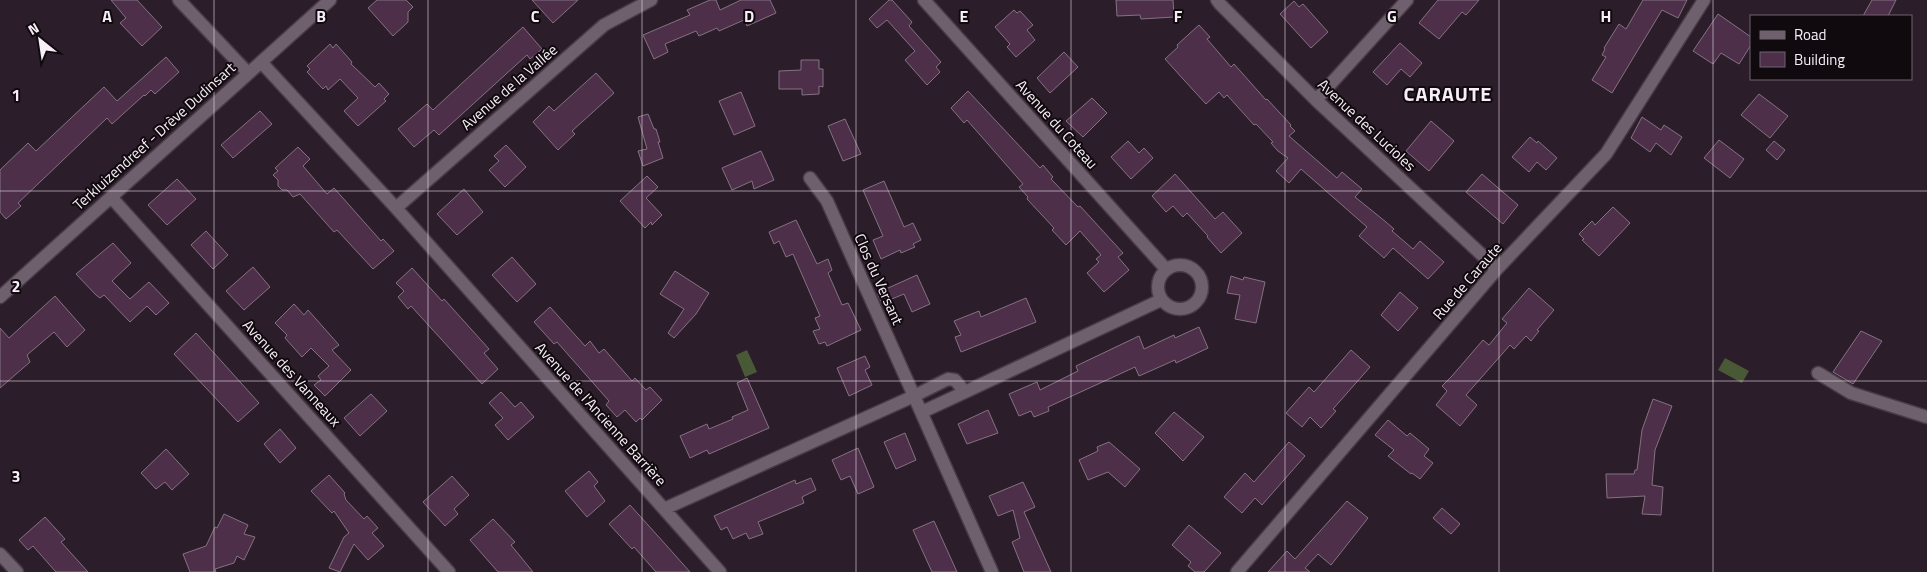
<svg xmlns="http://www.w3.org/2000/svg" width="1927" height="572" font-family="'Titillium Web',sans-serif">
<rect width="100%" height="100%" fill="#2c1d2a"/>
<path fill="#495935" d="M747 350 757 372 745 377 736 355Z
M1725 358 1749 371 1742 383 1718 370Z"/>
<path fill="#4d2f4a" stroke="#847281" d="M111 0H137L162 27 142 46 120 23 126 18Z
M377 0H406L413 7 408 12V22L393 36 368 8Z
M532 0H578L553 23Z
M710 0H716L720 10 741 0H770L776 13 747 26 744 20 719 31 717 28 699 36 696 31 665 44 668 52 654 59 643 35 690 15 687 10Z
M889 0H892L912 22 909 26 941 62 936 67 940 72 927 85 905 60 915 51 887 20 877 28 869 19Z
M1116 0H1173L1174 17 1141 19 1140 15 1117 16Z
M1438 0H1479L1466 15 1462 12 1439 39 1419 23Z
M1643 0H1687L1678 18 1662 10 1612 93 1592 80 1606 57 1602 55 1605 49 1604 48 1619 24 1626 29Z
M1872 0H1896L1888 16H1863Z
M1294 1 1299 7 1303 4 1328 32 1311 48 1280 14Z
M1014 10 1017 13 1020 11 1033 25 1027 30 1035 40 1016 57 1007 47 1010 44 995 27Z
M1718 14 1751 37V45L1739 64 1721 53 1713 64 1693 51Z
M1199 25 1210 37 1207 39 1231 67 1234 64 1266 100 1267 99 1291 125 1290 126 1295 131 1289 136 1337 178 1342 172 1362 189 1355 197 1386 222 1394 229 1392 231 1413 249 1420 241 1444 262 1428 279 1393 248 1384 258 1359 236 1367 227 1301 169 1289 183 1276 171 1288 158 1278 151 1271 143 1273 142 1256 124 1254 125 1227 95 1224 98 1219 92 1206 104 1184 80 1165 59 1178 47 1177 45Z
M523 27 542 49 530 59 527 55 439 135 434 130 414 147 398 129 427 104 433 110Z
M1400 43 1422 63 1410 77 1401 69 1387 85 1373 72Z
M330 44 333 48 336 44 352 62 351 64 375 87 379 83 389 94 384 99 386 101 358 126 344 111 358 98 340 79 328 90 326 86 323 89 307 72 310 69 307 66Z
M1064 52 1078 67 1050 93 1037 78Z
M166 57 179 72 155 94 151 90 145 96 144 95 112 124 107 118 18 203 21 206 6 219 0 212V170L28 143 36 151 104 87 117 101Z
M801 60H819V69H823V87L819 86V94L802 95V89H779V71L801 70Z
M596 73 614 93 572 131 575 134 558 150 533 122 549 106 554 111Z
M968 91 1040 168 1043 165 1053 177 1051 179 1078 207 1080 206 1123 253 1118 257 1129 270 1104 292 1087 273 1099 262 1096 259 1101 255 1080 231 1066 245 1052 230 1054 228 1027 199 1028 197 1019 187 1023 184 967 120 964 123 951 108Z
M741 92 755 126 734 135 719 101Z
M1759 94 1788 116 1770 138 1741 115Z
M1092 98 1107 113 1083 137 1066 121Z
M260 111 272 124 233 158 221 145Z
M648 114 654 129H656L660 142H658L663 158 643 166 638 151 647 149 638 117Z
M1642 117 1661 130 1664 125 1682 137 1671 155 1656 143 1650 152 1631 138Z
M845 119 861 154 843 161 828 126Z
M1431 121 1454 141 1429 171 1406 151Z
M1530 137 1537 143 1538 141 1557 158 1546 170 1537 162 1529 172 1512 157Z
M1719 140 1744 159 1730 178 1704 158Z
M1128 141 1139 153 1144 148 1153 158 1131 179 1111 157Z
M1774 141 1785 150 1777 160 1766 150Z
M506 145 526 167 505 187 489 170 499 161 494 156Z
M298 147 310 159 303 166 327 194 334 188 381 241 383 239 394 251 373 269 337 230 334 232 300 194 293 197 287 190H282L278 186V180L273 175 278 171 275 168Z
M761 151 774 180 754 189 752 181 732 190 722 168Z
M1175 174 1215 219 1223 212 1242 233 1221 253 1207 237 1208 236 1187 213 1183 217 1173 206 1166 212 1152 196Z
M1482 174 1518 205 1503 224 1466 192Z
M647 176 658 187 646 198 662 215 652 225 651 222 645 228 620 201Z
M177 179 196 199 167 225 148 205Z
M884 181 904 227 913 223 921 240 913 244 915 247 901 253 900 250 881 259 873 240 883 236 863 190Z
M464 189 483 212 457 235 437 214Z
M1613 207 1630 223 1599 256 1582 240 1584 239 1579 234 1592 221 1595 225Z
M796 220 817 264 828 259 832 270 828 273 842 305 848 303 861 330 827 346 825 342 819 344 813 331 820 329 815 318 820 316 793 254 786 257 779 241 774 244 769 232Z
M206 231 228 255 213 269 191 245Z
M113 243 131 263 112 281 130 299 149 282 169 303 156 315 147 306 130 322 104 295 100 298 96 295 76 274Z
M512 257 536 284 517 302 492 275Z
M253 267 270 287 244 310 226 291Z
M412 268 442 301 444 299 489 349 484 353 498 369 482 384 411 306 408 309 398 297 404 291 396 283Z
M675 271 709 293 696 314 674 338 668 333 684 309 660 294Z
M917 275 930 304 912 312 904 294 882 303 877 293Z
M1231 276 1243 280 1244 277 1265 282 1256 323 1235 319 1240 295 1227 293Z
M1529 288 1554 310 1537 330 1539 331 1531 341 1526 336 1514 349 1510 345 1466 395 1477 405 1460 426 1436 405 1447 391 1442 386 1452 376 1483 340 1489 345 1507 323 1502 319Z
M1400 292 1418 308 1398 331 1381 315Z
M55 296 85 330 67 347 54 332 27 355 30 362 0 388V328L9 338Z
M1026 298 1036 322 961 352 955 337 961 335 954 321 979 311 981 317Z
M294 304 304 315 308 310 339 345 332 350 351 370 325 396 314 385 321 380 318 376 329 366 311 348 302 357 285 338 287 335 275 323Z
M550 307 585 346 590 341 599 353 604 349 632 381 635 378 646 390 650 387 662 400 642 420 640 418 636 422 625 410 617 417 606 405 609 401 557 342 554 344 534 322Z
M1199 327 1208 348 1176 363 1175 360 1139 376 1135 367 1048 407 1049 411 1034 417 1031 411 1019 416 1009 394 1037 382 1040 390 1078 371 1076 366 1139 336 1144 349 1174 335 1175 338Z
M1861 331 1882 341 1853 384 1833 372Z
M196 333 259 403 238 422 174 354Z
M1351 350 1370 367 1333 409 1336 411 1321 428 1310 417 1302 427 1286 413 1309 387 1314 392Z
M865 356 870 367 865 370 872 385 849 396 837 368Z
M747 378 769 428 709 454 707 450 690 458 680 436 707 424 709 429 733 419 732 417 748 410 737 383Z
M501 392 515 407 521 402 534 417 508 440 495 425 503 418 489 403Z
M371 394 387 411 360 436 344 418Z
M1653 399 1672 406 1655 450 1652 485 1663 487 1661 515 1642 514 1645 496 1607 498 1606 474H1634L1635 470H1637L1642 430Z
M988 410 998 433 967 444 958 424Z
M1174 412 1204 437 1183 461 1155 433Z
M1388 420 1407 436 1410 433 1429 449 1424 456 1433 463 1420 479 1412 473 1411 474 1388 456 1394 450 1375 435Z
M280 429 296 448 280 463 264 444Z
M905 433 916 460 896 469 884 442Z
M1109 442 1140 469 1125 487 1108 472 1088 480 1079 460 1098 451 1097 447Z
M1289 442 1305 456 1262 505 1255 498 1242 513 1224 497 1245 473 1254 482Z
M858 448 874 487 858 494 850 476 841 480 832 460Z
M166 449 189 474 172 490 165 482 156 489 141 473Z
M589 471 598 482 594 486 605 501 587 517 565 491Z
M329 475 345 493 344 494 346 500 364 519 367 516 378 528 372 533 384 546 368 560 354 544 340 572 329 568 344 537 349 533 334 511 332 513 311 491Z
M452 476 469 495 454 509 458 514 445 526 423 502Z
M811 478 816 490 802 497 804 503 758 522 763 534 749 539 746 533 733 539 727 527 721 530 714 516 795 480 796 484Z
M1023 482 1035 507 1024 512 1051 572H1024L1012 542 1020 538 1013 510 998 516 989 496Z
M1347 501 1368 518 1331 565 1318 554 1305 568 1310 572H1268L1287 551 1295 559Z
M630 505 666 545 690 572H656L634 547 632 549 609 524Z
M1442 508 1460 524 1451 534 1433 518Z
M224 514 248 525 244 534 255 537 244 560 237 556 234 563 215 569 216 572H190L183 554 206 546 215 527 217 528Z
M45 517 65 539 61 542 88 572H56L33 546 28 550 19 540Z
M493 519 515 542 511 545 533 572H498L470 540Z
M934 521 957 572H932L913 530Z
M1189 525 1221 553 1204 572H1195L1188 566 1191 562 1172 545Z"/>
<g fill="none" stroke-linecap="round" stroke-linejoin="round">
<g stroke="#493a47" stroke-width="15">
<path id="street" d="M179 0 248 73
M924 0 1166 269
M1217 0 1220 4 1316 100 1497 269
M261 62 396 208 664 509 914 396 992 572
M1316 100 1407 0
M810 178 827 201 914 396 948 379 955 380 965 392 922 412
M111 197 449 572
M396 208 604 25 651 0
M1158 287a22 22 0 1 1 44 0a22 22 0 1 1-44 0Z
M0 297 330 0
M1818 373 1851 393 1927 417
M965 392 1161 300
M664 509 720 572
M0 554 17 572
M1237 572 1497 269 1606 154 1704 0"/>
</g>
<use href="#street" stroke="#6e606c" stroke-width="12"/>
</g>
<path fill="none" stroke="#f8eef7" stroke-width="1" stroke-opacity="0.55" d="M214 0V572M428 0V572M642 0V572M856 0V572M1071 0V572M1285 0V572M1499 0V572M1713 0V572M0 191H1927M0 381H1927"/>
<g text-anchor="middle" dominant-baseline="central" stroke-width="4" stroke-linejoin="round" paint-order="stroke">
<g font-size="15" fill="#f8eef7" stroke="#100a0f">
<text transform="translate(509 87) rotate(-41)">Avenue de la Vallée</text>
<text transform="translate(1057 124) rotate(48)">Avenue du Coteau</text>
<text transform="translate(1367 125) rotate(43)">Avenue des Lucioles</text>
<text transform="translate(154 136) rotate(-42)">Terkluizendreef - Drève Dudinsart</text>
<text transform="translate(879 279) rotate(66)">Clos du Versant</text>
<text transform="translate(1467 281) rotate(-49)">Rue de Caraute</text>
<text transform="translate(292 373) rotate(48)">Avenue des Vanneaux</text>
<text transform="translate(601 414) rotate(48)">Avenue de l'Ancienne Barrière</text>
</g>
<g font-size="20" font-weight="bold" letter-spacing="1" fill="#f8eef7" stroke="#100a0f">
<text x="1448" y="93">CARAUTE</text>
</g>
</g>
<g font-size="16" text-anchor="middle" font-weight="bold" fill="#f8eef7" stroke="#100a0f" stroke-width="4" stroke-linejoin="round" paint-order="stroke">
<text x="107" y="22">A</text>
<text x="321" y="22">B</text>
<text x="535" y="22">C</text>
<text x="749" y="22">D</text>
<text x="964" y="22">E</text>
<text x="1178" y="22">F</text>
<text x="1392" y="22">G</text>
<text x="1606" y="22">H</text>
<text x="16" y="101">1</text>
<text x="16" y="292">2</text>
<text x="16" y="482">3</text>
</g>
<rect x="1750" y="15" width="162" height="65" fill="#100a0f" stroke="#6d656c"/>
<rect x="1760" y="31" width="25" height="8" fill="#6e606c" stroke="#6d656c"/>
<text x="1794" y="40" font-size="15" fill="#f8eef7">Road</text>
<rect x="1760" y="52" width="25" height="15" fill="#4d2f4a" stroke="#6d656c"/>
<text x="1794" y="65" font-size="15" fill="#f8eef7">Building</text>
<g transform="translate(40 40) rotate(330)" stroke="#100a0f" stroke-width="4" paint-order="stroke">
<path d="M0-4L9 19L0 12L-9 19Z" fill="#f8eef7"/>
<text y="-8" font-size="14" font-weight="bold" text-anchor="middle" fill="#f8eef7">N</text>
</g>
</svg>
